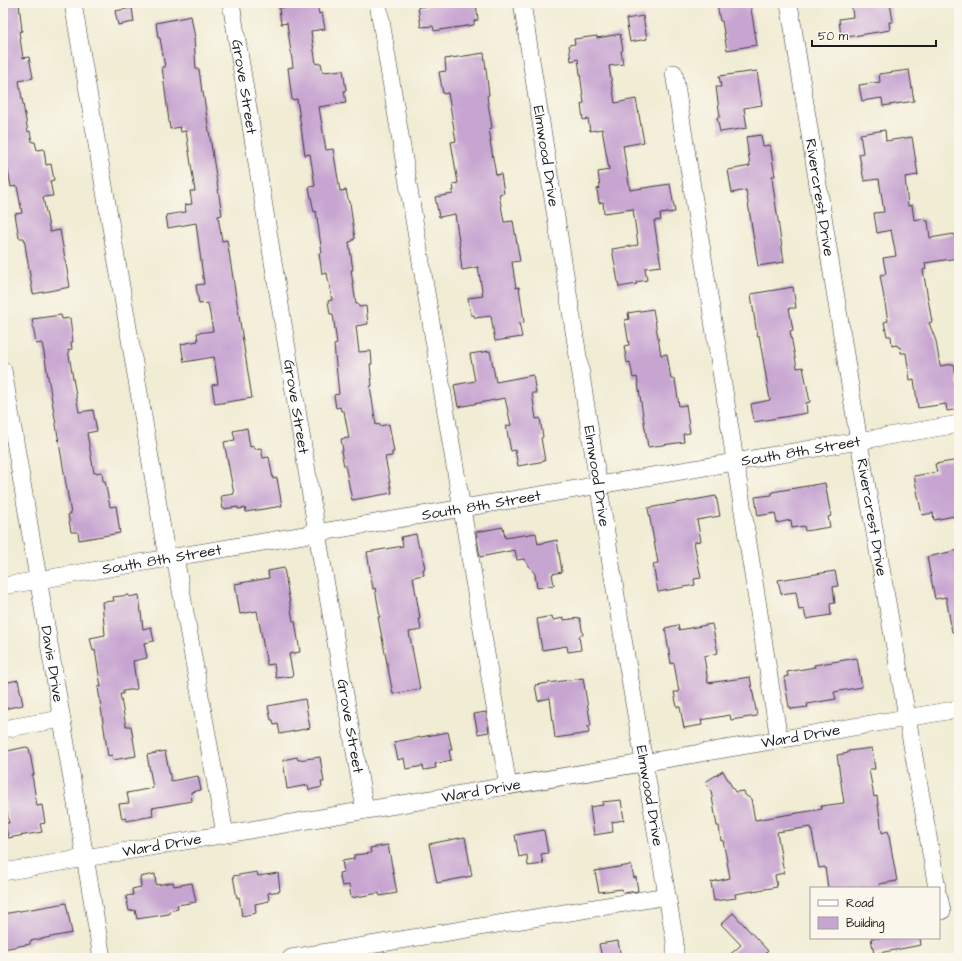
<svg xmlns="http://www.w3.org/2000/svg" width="962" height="961" font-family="'Architects Daughter',sans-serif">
<rect width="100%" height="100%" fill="#fbf7ec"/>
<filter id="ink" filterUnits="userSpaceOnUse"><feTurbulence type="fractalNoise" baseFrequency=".025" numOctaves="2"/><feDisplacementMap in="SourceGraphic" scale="8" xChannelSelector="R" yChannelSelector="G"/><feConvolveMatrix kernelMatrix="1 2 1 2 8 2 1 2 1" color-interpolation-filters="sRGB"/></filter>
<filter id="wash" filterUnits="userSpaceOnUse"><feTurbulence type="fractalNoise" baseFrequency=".012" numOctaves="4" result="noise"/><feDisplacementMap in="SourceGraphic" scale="16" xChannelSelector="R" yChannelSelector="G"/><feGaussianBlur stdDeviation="0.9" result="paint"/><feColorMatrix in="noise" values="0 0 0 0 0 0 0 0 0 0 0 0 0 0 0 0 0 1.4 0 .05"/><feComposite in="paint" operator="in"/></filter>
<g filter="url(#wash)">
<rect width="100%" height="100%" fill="#f1ecd4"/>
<g id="blocks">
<path fill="#c7a5d1" d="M3 3H19L22 31 19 32 23 58 29 57 33 78 19 81 28 132 30 131 32 142H35L37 150 44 149 46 165 51 164 54 180 50 181 53 196 43 197 50 232 60 230 70 287 33 294 24 238H19L15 214 22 213 17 186 11 187 3 144V142H6L3 122Z
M313 3H317L319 14 322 13 325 29 311 31 316 64 321 63 323 72 343 70 346 90 344 91 346 103 319 107 326 150 333 149 340 191 346 190 349 203H350L355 239H353V241L349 242 353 270H351L356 304H358L359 307 366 306 368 324 356 326 359 352 371 351 372 364H370L372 386H370L376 425 379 424 380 426 389 424 394 452H392V456L385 457 392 493 352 500 345 465 344 466 341 451H343L341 439 349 438 344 411H341L340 407 336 408 334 395 339 394 334 345 337 344 333 314H330L328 301 332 300 327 273 322 274 319 253H322L316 211 314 212 309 187 315 186 310 154 305 155 297 99 292 100 288 68 293 67 287 23 281 24 279 8Z
M429 3H476L478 20 474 21V25L446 29 434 31 433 26 421 27 418 7 429 6Z
M717 3H750L757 45 727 50 722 21H720Z
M851 3H890L893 22H889L890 30 841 38 839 19 853 17Z
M132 8 134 22 118 25 115 11Z
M191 16 195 38 194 39 196 69H199L202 92H203L222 215 218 216 222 241 227 240 252 398 215 404 212 385 218 384 214 357 184 362 181 344 198 341 197 333 213 331 208 303 199 304 196 285 204 284 196 223 168 228 166 215 186 212 185 205 192 204 190 191H195L186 131 181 132 180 127 170 129 162 67H165L160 38H158L156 23Z
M643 16 647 39 630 42 626 19Z
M620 34 623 50 621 51 623 64 609 66 615 103 636 99 644 142 623 146 630 190 670 184 675 212 660 214 661 220 654 221 661 266 645 268 647 280 636 282 637 284 619 287 612 249 638 245 633 209 604 213 603 202 599 203 597 189 600 188 598 172 609 170 602 129 590 131 588 119 583 120 581 104 584 103 578 59 571 61 569 45 575 44 574 39 597 36V38Z
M484 53 489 95 487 96 492 128 489 129 491 141H490L496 175 501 174 504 193 499 194 504 222 513 221 520 261 512 262 516 288 519 287 524 322 519 323 522 337 495 341 491 316 475 318 474 315H471L468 298 483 296 478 267 462 270 460 254H461L455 214 439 217 435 197 453 194 452 191H454L453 184 458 183 451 142 456 141 448 93 443 94 439 72 446 71 445 59Z
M909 70 914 101 883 106 882 98 862 101 859 85 880 82 879 74Z
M757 71 762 105 744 108 747 128 720 132 717 117H720L716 87H721L719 76Z
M885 130 886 141 912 137 918 175 905 177 908 206 912 205 914 220 925 218 926 221H928L930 238 954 234 958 258 925 263 926 269 923 270 932 322 929 323 936 341 940 366 954 364 957 385H959V409L947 411 946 404 918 408 914 379 910 380 906 353H901L900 347H898L897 345 892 346 891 336H887L884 322 888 321 880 275 886 274 883 258 896 256 891 230 877 233 874 213 884 212 879 179 864 181 859 154 863 153 860 134Z
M761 135 763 146 770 145 775 176H772L773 186 784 262 758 266 746 190 732 193 728 170 750 166 746 137Z
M793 287 796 308H789L793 330 790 331 797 368 803 367 810 402 806 403 807 413 754 422 751 404 770 400 759 335 757 336 751 294Z
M653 309 661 355 667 354 671 379H675L679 406 686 405 690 433 683 434 684 442 648 447 637 377 633 378 630 362 627 363 624 346 629 345 625 320 629 319 628 313Z
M61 315 62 319 70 318 73 342H71L72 349 68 350 79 412 93 410 97 431 87 433 94 473 102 472 103 481H105L110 507 116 506 120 533 79 540 78 532H71L68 514H71L44 353 42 343 36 344 32 319Z
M490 351 496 382 533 375 536 393H532L536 419 540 418 543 437 541 438 545 461 518 466 515 450 511 451 506 426 511 425 505 398 458 407 454 385 475 381 470 354Z
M247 428 250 447 254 446V449L261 448 263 458 269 457 273 479 277 478 282 506 246 512 245 508 238 509V507L223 509 221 496 234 494 224 442 235 440 233 431Z
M959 460V515L934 520 933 513 922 515 914 476 937 472 935 464Z
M825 483 831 516 828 517 830 527 805 531 804 526 792 528 791 520 777 523 775 513 758 516 755 497 772 495V492Z
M716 496 720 516 697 520 701 541 694 542 701 578 694 579 695 585 658 592 653 564 658 563 648 508Z
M503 527 505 538 536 533 538 544 557 540 562 572 552 574 554 585 537 588 535 574 524 559 517 560 515 550 480 557 476 532Z
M416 534 419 548H421L425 569H423L424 575 413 577 420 618H419L421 630 409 632 420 689 393 694 378 617H380L375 588 373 589 367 552 403 546 401 537Z
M959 550V631L952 632 946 597 935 599 927 557Z
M284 568 293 621H295L300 652 289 654 293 676 276 678 274 664 267 665 257 611 240 614 235 584 269 578 268 571Z
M835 571 838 586 833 587 835 603 830 604 831 615 806 619 804 609 799 610 796 592 781 594 778 580Z
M129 595V597L139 595 143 629 151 627 154 641 144 643 147 658 133 661 137 689 123 691V694H120L126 726H131L136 756 113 760 112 755 108 756 98 687H101L95 650 93 651 90 638 105 635 102 602 114 601 113 597Z
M552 616 553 620 564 618V620L580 618 583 635 579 636 581 650 568 652 567 646 542 650 537 619Z
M712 624 718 653 704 656 708 683 750 677 757 716 731 720 730 715 701 720 702 725 684 728 680 707H677L674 692H679L674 663 671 664 665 628 678 625 679 630Z
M857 658 862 687 834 692 836 699 807 704 808 707 791 709V707H789L784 677 788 676 787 672 815 667 814 665Z
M583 678 591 726H588L589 733 555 738 550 698 538 701 535 685Z
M18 680 23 705 3 709V683Z
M305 699 310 728 280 734 278 724 274 725 273 720H271L268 706Z
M486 712 489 732 478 734 474 714Z
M448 732 452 750H449L451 760 435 764 436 768 424 770 423 766 406 769 404 758 398 760 394 742Z
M26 747 29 748 34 775H32L37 806 42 805 45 823 40 824 42 832 8 838 5 823H9L3 792V752Z
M872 748 875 769H869L874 797 877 796 882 833 888 831 897 881 879 884 880 888H828L825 867 819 868 811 827 777 832 784 873 775 875 777 887 735 894 736 898 714 901 711 882 730 878 723 840 721 841 719 826H717L711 791 705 782 723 771 735 792 744 791 745 795 751 799 755 820 822 809 821 806 844 803 837 755 848 753V751Z
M165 751 171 781 198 776 201 790 191 792 192 801 152 808 153 816 126 821V818L122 819 119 804 129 803 127 793 153 788 147 755Z
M297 757 298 760 320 757 324 782H321L322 787 309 790 308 785 287 789 283 760Z
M621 800 624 820 612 822 613 832 594 835 590 807 603 805 602 802Z
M544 830 548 853 541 854 543 864 528 866 527 855 519 857 515 835Z
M465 837 472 876 437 883 429 844Z
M388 845 397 893 380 896 379 893 351 898 349 885 342 886 339 873 344 872 342 861 354 859V855L371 853 370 848Z
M631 865 634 878 636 877 638 891 623 893 622 889 599 892 595 871Z
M257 872 258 876 278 873 280 891 268 893 269 901 255 904 256 913 242 916 239 897 237 898 233 876Z
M155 874 156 885 173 882 174 886 192 883 196 902 177 905 178 909 169 911V914L137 919 135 910 129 911 126 896 133 895 132 889 141 887 140 877Z
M66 903 72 933 30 941V944L3 949V914Z
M733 913 768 951 761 958H726L741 945 721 924Z
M871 938H920L921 945 874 954Z
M618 941 621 958H602L599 944Z"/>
</g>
</g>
<g filter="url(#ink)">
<use href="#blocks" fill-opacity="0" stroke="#3c3b38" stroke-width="1"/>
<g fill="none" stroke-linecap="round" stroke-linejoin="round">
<g stroke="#3c3b38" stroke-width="18">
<g id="minor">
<path d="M73 3 167 558"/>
<path id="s1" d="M231 3 317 533 365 810"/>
<path d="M378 3 508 786"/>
<path id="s2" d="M522 3 621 627 675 942V958"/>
<path id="s3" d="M789 3 859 442 937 888"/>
<path d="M674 73 779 740"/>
<path id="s4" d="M3 370 102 958"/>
<path d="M175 557 225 834"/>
<path id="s5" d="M3 586 959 424"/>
<path d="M3 729 61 719"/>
<path id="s6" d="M3 872 959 709"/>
<path d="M939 897 942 911"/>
<path d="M291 958 667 896"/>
</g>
</g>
<use href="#minor" stroke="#fff" stroke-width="17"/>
</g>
</g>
<g text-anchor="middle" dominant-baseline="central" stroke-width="3.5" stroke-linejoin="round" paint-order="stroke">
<g font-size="15" fill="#1c1c1c" stroke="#fbf7ec">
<text stroke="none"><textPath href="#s1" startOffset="85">Grove Street</textPath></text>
<text stroke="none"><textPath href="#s2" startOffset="155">Elmwood Drive</textPath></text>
<text stroke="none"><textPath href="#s3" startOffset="197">Rivercrest Drive</textPath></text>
<text stroke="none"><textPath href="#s1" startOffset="409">Grove Street</textPath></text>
<text stroke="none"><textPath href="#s5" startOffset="809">South 8th Street</textPath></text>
<text stroke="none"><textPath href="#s2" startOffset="479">Elmwood Drive</textPath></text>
<text stroke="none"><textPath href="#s5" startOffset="485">South 8th Street</textPath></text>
<text stroke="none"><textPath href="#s3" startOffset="521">Rivercrest Drive</textPath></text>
<text stroke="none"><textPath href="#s5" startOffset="161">South 8th Street</textPath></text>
<text stroke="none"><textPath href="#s4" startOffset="298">Davis Drive</textPath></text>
<text stroke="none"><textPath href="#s1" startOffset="733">Grove Street</textPath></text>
<text stroke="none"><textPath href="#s6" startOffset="809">Ward Drive</textPath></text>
<text stroke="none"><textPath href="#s6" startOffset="485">Ward Drive</textPath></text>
<text stroke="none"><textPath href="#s2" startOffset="803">Elmwood Drive</textPath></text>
<text stroke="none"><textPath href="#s6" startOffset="161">Ward Drive</textPath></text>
</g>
</g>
<rect width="962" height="961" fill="none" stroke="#fbf7ec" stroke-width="16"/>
<rect x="810" y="887" width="130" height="52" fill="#fbf7ec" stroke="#a29f99"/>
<rect x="818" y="900" width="20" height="6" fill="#ffffff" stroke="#a29f99"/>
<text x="846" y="907" font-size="12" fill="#1c1c1c">Road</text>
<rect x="818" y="917" width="20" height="12" fill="#c7a5d1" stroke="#a29f99"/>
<text x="846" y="927" font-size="12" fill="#1c1c1c">Building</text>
<path d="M812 40v6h124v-6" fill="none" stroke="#1c1c1c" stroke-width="2"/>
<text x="818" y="40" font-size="12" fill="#1c1c1c" stroke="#fbf7ec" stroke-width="3" paint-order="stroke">50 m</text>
</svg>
